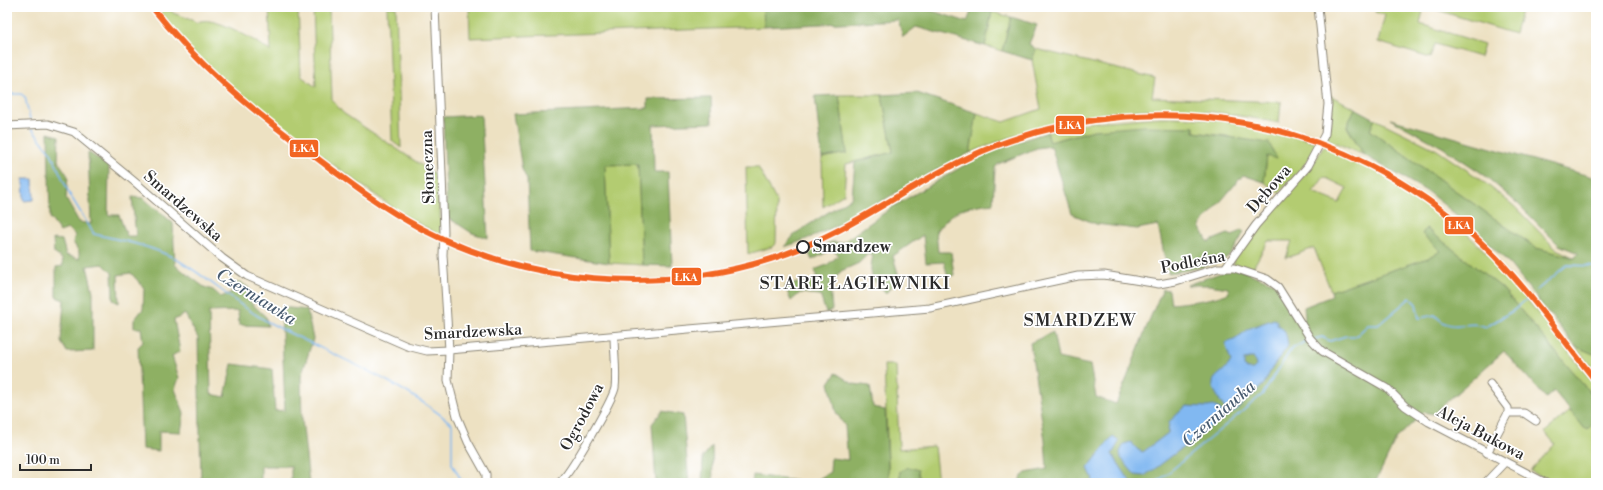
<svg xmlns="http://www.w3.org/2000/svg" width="1603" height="490" font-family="'Libre Bodoni',serif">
<rect width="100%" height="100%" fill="#fff"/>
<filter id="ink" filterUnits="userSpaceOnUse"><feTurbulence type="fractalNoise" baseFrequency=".025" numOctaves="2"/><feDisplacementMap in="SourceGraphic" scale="8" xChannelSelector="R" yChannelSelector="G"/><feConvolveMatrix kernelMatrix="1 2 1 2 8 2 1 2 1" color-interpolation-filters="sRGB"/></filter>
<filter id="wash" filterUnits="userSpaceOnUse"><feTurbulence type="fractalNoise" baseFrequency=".012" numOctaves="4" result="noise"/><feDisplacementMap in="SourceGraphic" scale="16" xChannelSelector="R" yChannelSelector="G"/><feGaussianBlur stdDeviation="0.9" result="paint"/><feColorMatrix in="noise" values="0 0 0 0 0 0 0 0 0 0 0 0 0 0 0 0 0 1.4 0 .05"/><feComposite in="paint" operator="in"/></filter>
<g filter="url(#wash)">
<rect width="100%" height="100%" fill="#ede1c2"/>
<path fill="#b3cc71" stroke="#6f7c4e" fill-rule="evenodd" d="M155 7H168L173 13 194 21 196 23C211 12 258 42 271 52L269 7H298L301 76 316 87 313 7H329L332 100 343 113 439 177 441 236 402 214 257 110 210 69 185 44Z
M387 7H396L401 148 392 141Z
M469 7H763L764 27 470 38Z
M1376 7H1424L1420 24 1484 44 1480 57 1435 44 1430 58 1378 42 1385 15 1375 12Z
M1427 7H1506L1521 11 1515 34Z
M992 12 1011 17 1002 51 985 46Z
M1036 49 1155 78 1152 97 1281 102 1279 123C1253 118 1227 113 1201 111 1122 103 1042 122 970 153L977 113 1004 122 1041 109 1032 60Z
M839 95H882L893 152 846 164 844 194 823 207 822 158 847 153Z
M1331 96 1355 108 1347 127 1364 155 1327 139 1332 117Z
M1161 117C1215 117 1266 125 1318 143 1308 163 1294 177 1279 193L1264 182 1267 156 1276 158 1227 136 1194 132V127L1094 130 1050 142 1047 132 1092 122Z
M1375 119 1437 150 1480 179 1514 206 1556 249 1575 258 1536 248 1370 130Z
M1324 146 1365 164 1424 198 1463 230 1501 267 1596 386V400L1502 288 1426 228 1423 234 1442 251 1428 258 1331 291 1314 248 1286 258 1292 241H1268L1250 273 1234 268V253L1311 168ZM1324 177 1347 188 1339 203 1313 192Z
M638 164 642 265 609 263 605 165Z
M746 167H758L777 202 776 243 772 247 748 254Z
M1575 346 1596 355V373Z
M884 365H896L899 449 934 446 938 483H920V476L900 471V483H889Z
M1570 411 1586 430 1596 421V483H1554L1530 471 1555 444 1545 432Z"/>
<path fill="#8eb063" stroke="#5c6e47" d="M763 7H920L967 22 973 7 992 12 985 46 916 27 903 37 898 20 764 27Z
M1011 17 1037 25 1029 44 1036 49 1032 60 1002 51Z
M917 93 977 113 970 153C907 182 851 226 784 247L796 233 852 197 855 162 893 152 882 95Z
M839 95 847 153 822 158 815 96Z
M711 98 712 123 653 125 654 172H668L672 266 642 265 638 164 605 165 609 263 530 251 527 180 522 169 513 114 648 108V99Z
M1355 108 1375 119 1370 130 1536 248 1575 258 1578 253 1559 245 1517 203 1483 174 1442 147 1390 119 1596 178V355L1575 346 1507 261 1470 226 1428 192 1364 155 1347 126Z
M481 115 488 238 472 233 447 217 443 117Z
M1145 126 1194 127V132L1269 143 1277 159 1267 156 1264 182 1243 175 1200 226 1208 242 1228 234 1233 236 1241 230 1244 232C1239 241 1234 252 1226 258 1218 265 1180 272 1168 273L1158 225 1137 229 1096 224 1072 214 1051 146 1037 148 998 164 995 168 993 203C963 207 957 207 936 231L938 252H951L954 275 948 277 944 262 926 263 923 235 893 256 899 277 886 293C872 279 868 276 873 256L868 254 859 263 841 271 830 285 832 310 826 313 820 295 800 293 791 301 785 286C798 281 807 285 818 276L814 270 827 265 839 255 831 250 812 260 808 251 832 242 842 243 894 206 970 162 997 149 1047 132 1050 142 1094 130Z
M48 133 59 136 58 161 68 176 66 199 79 222 91 224 88 152 109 166 108 215H119L127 236H136L132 197 143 198 173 223 175 265 204 287 213 290 221 297 232 292V283L240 282 249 288 250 302 266 317 268 326 239 325 238 311 209 312 211 394 225 397 232 364 272 369 275 411 285 410 281 307 307 310 313 339 301 377 302 419 309 483H291V466H261V483H201L198 338 185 314 174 320 180 351 172 356 179 378 175 389 184 413 181 432 159 431V451L142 449 138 347 143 342 141 328H134V320L143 309 144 288 131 273 118 275 119 303 113 300 112 273 103 264 87 266 93 292V351L67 352 61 342 64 300 56 297V267L63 266 62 259 54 253 53 239 62 240 66 255 79 259V252L73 242 75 235 68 229 60 232 50 218Z
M1426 228 1502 288 1596 400V421L1586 430 1554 391 1546 398 1504 351 1433 414 1424 412 1396 439 1375 483H1020V478L1026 473 1047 469 1045 440 1030 343 1053 332 1058 358 1090 365 1096 397 1116 404C1133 366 1145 326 1163 289L1169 290 1171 304C1191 302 1210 300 1229 293L1228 288 1209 285H1187L1234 268 1274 283 1302 325 1305 318 1304 307 1332 296 1331 291 1428 258 1441 251 1422 234Z
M836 373 853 384 870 386 873 407 885 410 889 483H752L753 475 812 483 830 472 831 458 848 460 845 426 836 412 829 383Z
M662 411 683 415 689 483H656L652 424Z
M712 446 713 483H702L703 457Z
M909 467 918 470 920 483H900V471Z"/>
<path fill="#81b8f1" stroke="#56728e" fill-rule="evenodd" d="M23 179H33L34 200 24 201Z
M1274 319 1277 321V325C1286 328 1287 338 1288 346L1272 368 1264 384 1233 413H1229C1224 409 1221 403 1218 397 1204 375 1222 378 1231 361L1225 343 1238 337 1250 328ZM1249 358H1254L1256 366 1253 369H1247L1244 366V360Z
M1186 406 1208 407 1213 406 1220 409 1222 413 1211 426 1156 468 1144 476 1135 475 1121 458 1120 452 1124 444 1131 442 1138 450 1143 452 1168 433 1169 422Z
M1113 436 1117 439 1119 442 1112 454 1130 481 1128 483H1091L1093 479 1088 468Z"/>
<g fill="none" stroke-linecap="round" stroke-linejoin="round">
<path stroke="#81b8f1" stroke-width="1.5" d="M7 94H21L25 97 30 119
M32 129 51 153 70 195 94 234C120 240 148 245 172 257 207 275 235 305 270 323 331 355 398 379 452 424V464L463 483
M1537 290 1567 265 1596 266
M1315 339 1322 337 1330 341 1346 336H1356L1368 325H1378L1410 298 1416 304 1419 318 1435 315C1452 335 1467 318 1486 327L1514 310 1527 299
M1156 483 1263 394 1291 349 1307 341"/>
</g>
</g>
<g filter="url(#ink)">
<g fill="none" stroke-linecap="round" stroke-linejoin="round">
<g stroke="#8c8676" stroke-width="9">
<path id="minor" d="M435 7 442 174 444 232 443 255 449 350 448 380 457 416 468 442 486 474V483
M7 126 48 124 74 132 136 183 222 258 247 276 407 346 427 351 449 350 930 308 1078 276 1104 275 1159 284 1176 281 1218 268H1234L1267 279 1278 287 1310 338 1322 351 1387 388 1405 406 1429 422 1546 483
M1225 268 1256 225 1308 166 1325 134 1328 104 1318 7
M1490 384 1508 408V413
M1487 453 1508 413H1524L1536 421
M559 483C569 476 612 401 615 388 617 373 614 351 614 336
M1485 483 1505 462"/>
</g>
<use href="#minor" stroke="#fff" stroke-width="7"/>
<g stroke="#fff" stroke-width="9">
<path id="rail-1" d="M152 7C196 63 248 107 305 149 342 177 380 207 422 229 529 284 657 295 771 259 852 234 917 176 995 146 1164 82 1345 120 1478 240 1523 281 1558 334 1596 381"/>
</g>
<use href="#rail-1" stroke="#f26522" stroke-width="6"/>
</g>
</g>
<circle fill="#fff" stroke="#2b2b2b" stroke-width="2" cx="803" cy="247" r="6"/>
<g text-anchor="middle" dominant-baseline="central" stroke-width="3.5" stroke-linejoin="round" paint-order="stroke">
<g font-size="16" fill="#2b2b2b" stroke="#fff">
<text transform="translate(428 167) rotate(-92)">Słoneczna</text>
<text transform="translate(1269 189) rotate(-49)">Dębowa</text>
<text transform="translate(183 206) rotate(41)">Smardzewska</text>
<text transform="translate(1193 262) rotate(-11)">Podleśna</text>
<text transform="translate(473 332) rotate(-3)">Smardzewska</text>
<text transform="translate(582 417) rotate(-62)">Ogrodowa</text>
<text transform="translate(1481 433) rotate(28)">Aleja Bukowa</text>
</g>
<g font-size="16" font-weight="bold" fill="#2b2b2b" stroke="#fff" text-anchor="start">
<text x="813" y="247">Smardzew</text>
</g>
<g font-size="17" font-style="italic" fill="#495c70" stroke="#fff">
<text transform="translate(256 297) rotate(32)">Czerniawka</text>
<text transform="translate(1219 414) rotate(-41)">Czerniawka</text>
</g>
<g font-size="18" letter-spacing="1" fill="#2b2b2b" stroke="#fff">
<text x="855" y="283">STARE ŁAGIEWNIKI</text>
<text x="1080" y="320">SMARDZEW</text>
</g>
</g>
<g stroke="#fff" stroke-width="1.5">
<rect x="1055" y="115" width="30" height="20" rx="4" fill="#f26522"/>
<rect x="289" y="139" width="30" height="19" rx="4" fill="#f26522"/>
<rect x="1444" y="216" width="30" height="19" rx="4" fill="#f26522"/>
<rect x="671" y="267" width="31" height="19" rx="4" fill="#f26522"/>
</g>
<g font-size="11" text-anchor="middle" font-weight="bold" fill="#fff">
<text x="1070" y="129">ŁKA</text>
<text x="304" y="152">ŁKA</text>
<text x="1459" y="229">ŁKA</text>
<text x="686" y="281">ŁKA</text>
</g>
<rect width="1603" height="490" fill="none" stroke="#fff" stroke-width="24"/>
<path d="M20 464v6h71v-6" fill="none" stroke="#2b2b2b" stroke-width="2"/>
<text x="26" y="464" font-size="12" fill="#2b2b2b" stroke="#ffffff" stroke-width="3" paint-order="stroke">100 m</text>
</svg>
